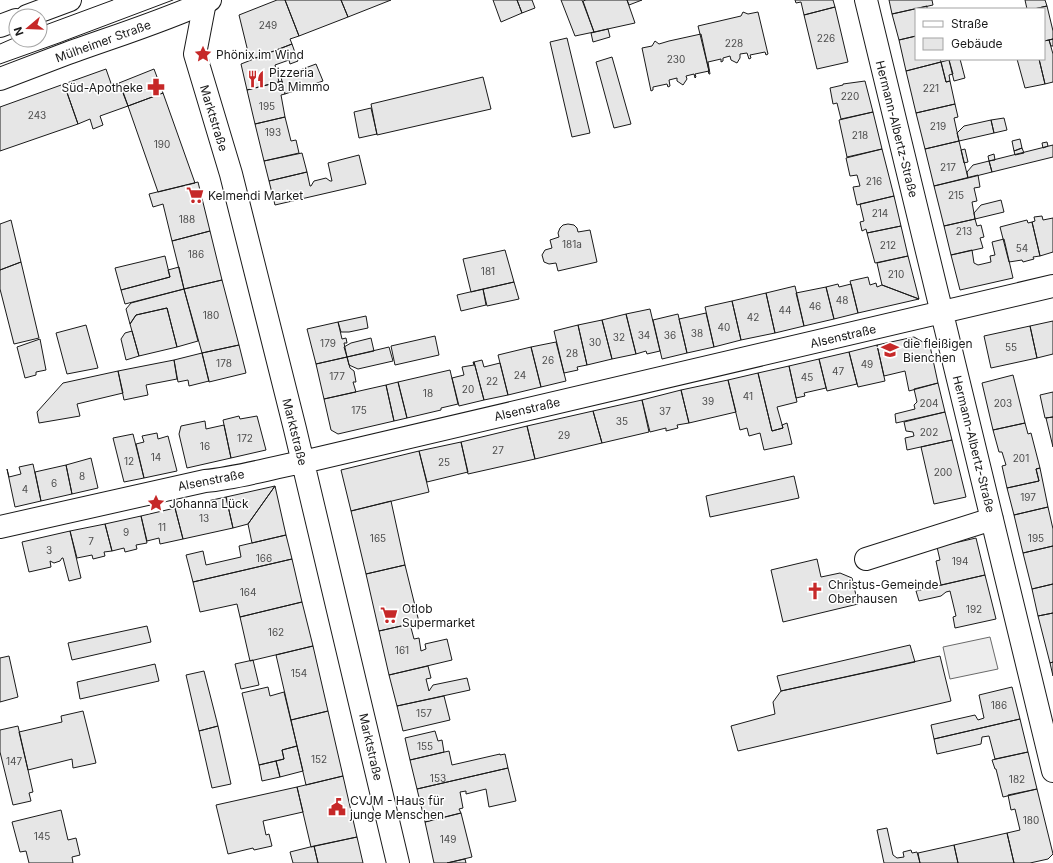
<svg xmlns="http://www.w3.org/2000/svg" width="1053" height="863" font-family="Inter,sans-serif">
<rect width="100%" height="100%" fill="#fff"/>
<path fill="#ededed" stroke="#6a6a6a" d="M990 637 998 669 950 679 943 647Z"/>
<path fill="#e6e6e6" stroke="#1a1a1a" d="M277 0H285L299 36 290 39 292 44 250 60 239 15Z
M285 0H341L348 17 299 36Z
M341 0H391L348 17Z
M493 0H517L522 13 501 22Z
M517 0H532L535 8 522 13Z
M561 0H582L594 32 575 36Z
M586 0H627L635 23 594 32 583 1Z
M627 0H642L629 5Z
M795 0H833L835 7 804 15 801 2 796 3Z
M889 0H932L933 5 892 14Z
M1025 0H1045L1047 6 1034 9H1027Z
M927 6V9H916V36L899 40 892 14Z
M1047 6 1053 31V39L1044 41V9H1034Z
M835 7 848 62 817 69 804 15Z
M743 12 748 14 758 12 768 54 766 55 765 52 750 55 751 58 749 59 747 53 740 54V58L737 63 731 60 730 56 723 58V61L721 62V59L708 62 710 74H709L708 71H709L698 26 741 16Z
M608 29 610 37 593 42 591 33Z
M701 34 709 71 695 74 696 77 695 78 694 74 686 76 687 79 683 85 677 81V78L669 80 670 86 668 87 667 84 653 87V90L651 91 642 48 652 46 655 41 659 44 669 41Z
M916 36V59H940L941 62 906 71 899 40Z
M567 38 590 133 572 137 550 42Z
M1053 39V46H1051L1049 40Z
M1049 40 1053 54V82L1045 84 1039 59H1044V41Z
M292 44 298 61 290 64 289 60 275 65 279 82 247 90 241 64Z
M612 57 631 124 614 128 596 62Z
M955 59H960L965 78 954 81 949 60Z
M1017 59H1039L1045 84 1025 88Z
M949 60 953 74 949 75 950 81 946 82 941 62Z
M941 62 946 82 950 81 955 104 916 113 906 71Z
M316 64 323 81 285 94 281 77Z
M106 69 113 89 121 86 128 106 100 116 103 125 93 129 90 119 78 124 64 84Z
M154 69 163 93 128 106 119 83Z
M483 77 491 109 377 135 371 104Z
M282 81 285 94 281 95 285 117 255 124 247 90Z
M865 81 873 112 841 119 837 103 833 104 830 88 843 85V84Z
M64 84 78 124 0 151V107Z
M163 93 195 183 158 192 128 106Z
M955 104 958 117 954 118 959 141 925 149 916 113Z
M371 108 377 134 359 138 354 112Z
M873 112 882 149 847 157 839 120Z
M285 117 291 141 296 140 299 153 264 161 255 124Z
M1004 118 1007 130 994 133 991 120Z
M991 120 994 133 959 141 957 133 964 126Z
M1020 139 1022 148 1014 151 1012 141Z
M959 141 968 178 934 186 925 149Z
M1047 142 1048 146 1043 148 1042 143Z
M1053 145V157L992 172 989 161Z
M1022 148 1024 153 1015 155 1014 151Z
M882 149 894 196 857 205 853 187 860 186 857 175 850 176 846 158Z
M965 149 968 162 964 163 961 150Z
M302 153 307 172 269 181 264 161Z
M994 154 995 160 989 161 988 156Z
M359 155 366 184 275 205 269 181 307 172 310 186H311L314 181 326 178 330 181H332L328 163Z
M989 161 992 172 968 178 967 172 973 165Z
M978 175 980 187 974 188 977 201 972 202 975 219 944 226 934 186Z
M198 182 210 231 172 241 163 204 153 207 149 194Z
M894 196 901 226 867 233 866 229 862 231 860 222 864 221 860 204Z
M1001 200 1004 212 975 219 974 213 981 205Z
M1042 216 1043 220 1053 218V252L1040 256 1032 222 1035 221 1034 217Z
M975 219 977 226 981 225 984 237 980 238 983 248 951 255 944 226Z
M11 220 21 262 0 270V224Z
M1027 220 1028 223 1032 222 1040 256 1033 257 1034 259 1023 262 1022 260 1009 262 1000 227Z
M568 224 574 225 577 228 578 232 590 230 597 262 558 271 556 263 549 264 544 262 542 255 545 250 552 248 550 240 559 237 558 233 560 228 563 225Z
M901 226 908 256 875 263 867 233Z
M210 231 222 280 184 289 172 241Z
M1004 239 1013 278 960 290 951 255 972 250 974 263 978 265 991 262 990 256 995 255 992 242Z
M505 250 514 282 471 292 463 259Z
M165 256 170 277 121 290 115 268Z
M908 256 919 299 882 285 877 263Z
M21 262 39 338 14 344 0 289V270Z
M179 267 184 289 125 304 121 290 170 277 168 270Z
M868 277 870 285 876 283 877 287 882 285 919 299 858 313 850 281Z
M222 280 239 345 202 353 184 289Z
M514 282 519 299 487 306 483 289Z
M838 284 839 287 851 284 858 313 834 319 826 287Z
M795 286 804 326 775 333 766 293Z
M826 287 834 319 804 326 796 293Z
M184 289 198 341 177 347 167 308 136 315 130 324 126 309 131 303Z
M483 289 486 305 461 311 457 295Z
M766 293 775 333 741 340 732 301Z
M732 301 741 340 714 347 705 307Z
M167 308 177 347 139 356 130 324 136 315Z
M650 309 660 351 647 354 646 351 636 354 626 314Z
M706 313 714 347 687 353 679 319Z
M626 314 636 354 612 359 602 320Z
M678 314 687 353 662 359 653 320Z
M366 316 368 328 349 332H341L338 322Z
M602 320 612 359 587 365 578 325Z
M1053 321V354L1037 358 1030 326Z
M338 322 342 339 346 338 347 343H344L347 357 316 364 307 329Z
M86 325 98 368 67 374 56 333Z
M578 325 587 365 577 367 578 370 564 373 554 331Z
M1030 326 1037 358 991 368 984 336Z
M132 331 139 356 126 360 121 339 125 333Z
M435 336 439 355 395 365 391 346Z
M914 337 930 346 938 383 909 391 905 371 884 376 877 345Z
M371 338 374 351 347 357 344 347 351 343Z
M40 339 46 370 36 372V375L25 378 17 347Z
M556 342 566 381 541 387 531 347Z
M239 345 246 373 209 382 202 353Z
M877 345 885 381 858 387 849 352Z
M389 347 393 361 358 369 349 365 347 357Z
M531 347 541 387 508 395 498 355Z
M849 352 857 384 827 391 819 359Z
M202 353 209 381 189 386 188 380 178 382 174 360Z
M347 357 350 368 354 371 356 382H353L356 392 324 399 316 364Z
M819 359 826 388 804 393 805 396 796 398 789 366Z
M174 360 177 379 146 385 148 395 124 400 118 371Z
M482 360 484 367 500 363 508 395 484 400 474 362Z
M473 362H474L484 400 459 406 452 378 464 375 462 367 474 365Z
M789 366 797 402 777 407 783 428 772 431 758 373Z
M450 370 458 404 441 408V410L407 418 398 382Z
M118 371 123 393 77 404 80 416 39 423 37 412 63 383Z
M758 373 772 431 783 428 782 425 787 423 792 444 764 450 760 433 749 436 747 428 740 430 728 380Z
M1013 375 1025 423 993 430 982 383Z
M728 380 736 412 689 423 681 390Z
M398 382 407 418 394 421 386 385Z
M938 383 945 412 896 423 895 414 915 409 914 405 917 402 914 389Z
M386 385 394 421 338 434 331 430 324 399Z
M681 390 689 423 677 425 678 428 666 431V428L650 432 642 400Z
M1053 392V417L1045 418 1040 395Z
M642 400 649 432 602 443 593 411Z
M593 411 602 443 535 459 527 426Z
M945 412 952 440 907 450 905 438 914 436 913 432 906 431 904 422Z
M239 416 240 419 257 416 266 450 231 458 223 420Z
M1053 417V447L1046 418Z
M205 421 206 429 224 425 231 458 187 468 179 434 181 426Z
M1025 423 1028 434 1031 433 1040 468 1036 469 1039 481 1007 488 1002 466 1006 465 1002 452H999L993 430Z
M527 426 535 459 468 474 461 442Z
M157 433 158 439 168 436 177 471 144 478 136 444 144 442 142 436Z
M133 434 144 478 124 482 113 438Z
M952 440 966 497 934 504 921 447Z
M461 442 468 472 427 482 419 451Z
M419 451 429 492 351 511 341 470Z
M91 458 98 488 72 494 66 465Z
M33 464 41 501 15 507 7 469 9 477 21 474 19 467Z
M66 465 72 494 41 501 35 472Z
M1040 468 1048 507 1014 515 1007 488 1039 481 1036 469Z
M794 476 799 498 710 517 706 496Z
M275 486 248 524 233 528 226 497Z
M275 486 286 535 252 543 248 524Z
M226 497 233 528 183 539 175 508Z
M391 501 405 565 366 574 351 511Z
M1048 507 1053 529V546L1023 553 1014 515Z
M175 508 183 539 160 544 159 538 147 541 141 516Z
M141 516 147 543 136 545 137 549 125 552 124 548 112 551 105 524Z
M105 524 112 551 104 552 105 556 93 559 92 555 77 558 70 531Z
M70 531 81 578 69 581 63 558H62L60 561 54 563 50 561 51 567 29 572 22 542Z
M286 535 292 559 193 582 186 555 203 551 206 565 241 557 239 546Z
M976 538 985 575 941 585 936 561 940 560 937 547Z
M1053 546V584L1032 589 1023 553Z
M292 559 302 602 240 617 237 604 200 612 193 582Z
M817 559 821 577 840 573 852 578 858 604 783 622 771 570Z
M405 565 419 622 379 631 366 574Z
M985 575 996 619 955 628 953 617 956 616 950 591 946 592 941 596 919 601 916 591Z
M1053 584V613L1038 616 1032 589Z
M302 602 313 646 250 661 240 617Z
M1053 613V662L1050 663 1038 616Z
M410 624 414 639 419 638 421 651 426 649 425 644 447 639 452 660 389 675 379 631Z
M147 626 151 642 72 660 68 643Z
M910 645 915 662 781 691 777 676Z
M313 646 328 711 291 720 276 655Z
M9 656 18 697 0 702V658Z
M940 656 951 701 738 751 731 726 775 714 773 702 781 691Z
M253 660 259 685 241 689 235 664Z
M1053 662V676L1050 663Z
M155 664 159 681 80 699 77 682Z
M428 666 431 678 426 679 429 691 433 685 467 678 470 690 397 706 389 675Z
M204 671 218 726 199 731 186 675Z
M268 687 270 696 284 692 297 746 282 750 284 759 259 765 242 693Z
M1012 687 1020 719 934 739 931 725 975 715 978 720 984 718 979 695Z
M444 696 450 720 403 731 397 706Z
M83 711 96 763 73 768 72 759 28 770 19 732 62 722 61 716Z
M328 711 343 776 306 785 291 720Z
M1020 719 1028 752 995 759 989 736 982 737 981 744 937 754 934 739Z
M18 726 33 792 29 793 31 801 13 805 0 752V730Z
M218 726 231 784 212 788 199 731Z
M435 731 438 741 442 740 444 752 410 760 405 738Z
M297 746 303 771 280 777 276 761 284 759 282 750Z
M449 751 452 765 500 754V755L505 754 508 768 417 789 410 760Z
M1028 752 1037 789 1003 797 996 769H995L992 760Z
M276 761 280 777 262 781 259 765Z
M508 768 516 801 489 807 486 789 466 794V791L460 792 463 808 459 809 461 813 425 822 417 789Z
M343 776 357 837 311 847 297 787Z
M297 787 303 812 263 821 266 835 269 834 272 846 254 850 253 848 228 854 216 805Z
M1037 789 1053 854 1048 859 1030 863H1014L1007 833 1020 830 1015 809 1011 810 1008 795Z
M61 810 68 840 76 838 80 855 72 857 73 863H29L26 851 20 852 12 822Z
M461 813 472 857 447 863H434L425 822Z
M887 828 893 855 897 858 904 857 903 852 911 850 912 853 917 852 920 863H884L877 830Z
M1007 833 1014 863H958L954 845Z
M357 837 363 863H318L314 846Z
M954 845 958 863H920L918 853Z
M314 846 318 863H293L290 852Z
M465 859 466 863H447Z"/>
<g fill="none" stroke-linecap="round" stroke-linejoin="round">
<g stroke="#1a1a1a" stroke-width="24">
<path id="minor" d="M866 0 1053 771
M205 2 195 54 231 174 295 429 398 863
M0 527 205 481C238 478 270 468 303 462L1053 286
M866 559 992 519"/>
</g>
<g stroke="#1a1a1a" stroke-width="24">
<path id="major" d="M27 16 70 0
M0 26 16 20
M0 79C21 71 42 63 63 55 112 37 162 22 210 0"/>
</g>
<use href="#minor" stroke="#fff" stroke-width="22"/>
<use href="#major" stroke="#fff" stroke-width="22"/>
<path stroke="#1a1a1a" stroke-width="1" d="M40 27 113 0
M0 44 16 37
M0 64 59 43 173 0"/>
</g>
<defs>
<g id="sight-bare" transform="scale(1.38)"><path d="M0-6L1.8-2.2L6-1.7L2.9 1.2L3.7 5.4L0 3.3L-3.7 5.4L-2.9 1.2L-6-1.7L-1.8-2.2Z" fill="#c62828" stroke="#fff" stroke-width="2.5" paint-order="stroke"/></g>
<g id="restaurant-bare" transform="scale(1.38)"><path d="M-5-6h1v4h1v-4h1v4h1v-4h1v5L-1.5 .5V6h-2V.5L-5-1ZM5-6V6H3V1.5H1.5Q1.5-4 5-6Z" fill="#c62828" stroke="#fff" stroke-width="2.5" paint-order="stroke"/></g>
<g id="pharmacy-bare" transform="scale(1.38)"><path d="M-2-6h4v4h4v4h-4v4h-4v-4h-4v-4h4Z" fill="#c62828" stroke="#fff" stroke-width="2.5" paint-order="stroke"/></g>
<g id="supermarket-bare" transform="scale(1.38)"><path d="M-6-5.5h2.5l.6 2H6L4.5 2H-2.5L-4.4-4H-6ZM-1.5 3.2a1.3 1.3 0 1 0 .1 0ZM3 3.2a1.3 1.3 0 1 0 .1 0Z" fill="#c62828" stroke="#fff" stroke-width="2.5" paint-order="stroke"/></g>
<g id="school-bare" transform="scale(1.38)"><path d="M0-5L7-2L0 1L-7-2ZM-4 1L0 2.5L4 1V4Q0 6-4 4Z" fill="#c62828" stroke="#fff" stroke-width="2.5" paint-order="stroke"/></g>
<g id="church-bare" transform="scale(1.38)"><path d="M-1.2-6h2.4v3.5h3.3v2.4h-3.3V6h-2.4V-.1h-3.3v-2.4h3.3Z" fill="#c62828" stroke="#fff" stroke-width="2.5" paint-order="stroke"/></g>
<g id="civic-bare" transform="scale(1.38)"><path d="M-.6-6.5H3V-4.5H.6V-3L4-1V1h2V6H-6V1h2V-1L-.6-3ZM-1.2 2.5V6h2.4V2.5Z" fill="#c62828" stroke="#fff" stroke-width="2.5" paint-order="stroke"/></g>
</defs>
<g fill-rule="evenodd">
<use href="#sight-bare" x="203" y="54"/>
<use href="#restaurant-bare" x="256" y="79"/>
<use href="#pharmacy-bare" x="156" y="87"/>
<use href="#supermarket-bare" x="195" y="195"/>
<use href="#school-bare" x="890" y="350"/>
<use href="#sight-bare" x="156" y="503"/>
<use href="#church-bare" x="815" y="591"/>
<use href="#supermarket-bare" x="389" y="615"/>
<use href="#civic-bare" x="337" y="807"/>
</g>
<g text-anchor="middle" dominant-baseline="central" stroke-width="3" stroke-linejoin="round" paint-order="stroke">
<g font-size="10" fill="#4d4d4d">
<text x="268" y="25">249</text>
<text x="826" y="38">226</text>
<text x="734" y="43">228</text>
<text x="676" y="59">230</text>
<text x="931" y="88">221</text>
<text x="850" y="96">220</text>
<text x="267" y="106">195</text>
<text x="37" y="115">243</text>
<text x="938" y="126">219</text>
<text x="273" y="132">193</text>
<text x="860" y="135">218</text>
<text x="162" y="144">190</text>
<text x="948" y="167">217</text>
<text x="874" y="181">216</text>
<text x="956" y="195">215</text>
<text x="880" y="213">214</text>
<text x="187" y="219">188</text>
<text x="964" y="231">213</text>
<text x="572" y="244">181a</text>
<text x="888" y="245">212</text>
<text x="1022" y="248">54</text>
<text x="196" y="254">186</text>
<text x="488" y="271">181</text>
<text x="896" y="274">210</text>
<text x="842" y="300">48</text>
<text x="815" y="306">46</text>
<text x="785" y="310">44</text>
<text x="211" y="315">180</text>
<text x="753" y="317">42</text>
<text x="724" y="327">40</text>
<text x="697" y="333">38</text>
<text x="644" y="335">34</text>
<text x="670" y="335">36</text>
<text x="619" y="337">32</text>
<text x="595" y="342">30</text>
<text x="328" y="343">179</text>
<text x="1011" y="347">55</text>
<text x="572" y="353">28</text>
<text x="548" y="360">26</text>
<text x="224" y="363">178</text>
<text x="867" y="364">49</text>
<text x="838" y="371">47</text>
<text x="520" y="375">24</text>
<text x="337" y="376">177</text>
<text x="807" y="377">45</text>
<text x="492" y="381">22</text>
<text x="468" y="389">20</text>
<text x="428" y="393">18</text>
<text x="748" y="396">41</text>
<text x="708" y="401">39</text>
<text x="929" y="403">204</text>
<text x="1003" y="403">203</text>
<text x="359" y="410">175</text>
<text x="665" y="411">37</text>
<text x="622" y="421">35</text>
<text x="929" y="432">202</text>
<text x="564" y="435">29</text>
<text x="245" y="438">172</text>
<text x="205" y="446">16</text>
<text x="498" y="450">27</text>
<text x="156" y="457">14</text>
<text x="1021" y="458">201</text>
<text x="129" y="461">12</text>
<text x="444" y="462">25</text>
<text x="943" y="472">200</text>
<text x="82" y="476">8</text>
<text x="54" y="483">6</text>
<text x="25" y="489">4</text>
<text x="1028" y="497">197</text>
<text x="204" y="518">13</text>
<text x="162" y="527">11</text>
<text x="126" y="532">9</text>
<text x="378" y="538">165</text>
<text x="1036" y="538">195</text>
<text x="91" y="541">7</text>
<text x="49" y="550">3</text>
<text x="264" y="558">166</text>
<text x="960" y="561">194</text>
<text x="248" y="592">164</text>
<text x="974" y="609">192</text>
<text x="276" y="632">162</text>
<text x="402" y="650">161</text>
<text x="299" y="673">154</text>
<text x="999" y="705">186</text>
<text x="424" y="713">157</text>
<text x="425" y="746">155</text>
<text x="319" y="759">152</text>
<text x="14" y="761">147</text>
<text x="438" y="778">153</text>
<text x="1017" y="779">182</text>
<text x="1031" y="820">180</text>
<text x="42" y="836">145</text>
<text x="448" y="839">149</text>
</g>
<g font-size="12" fill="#1a1a1a" stroke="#fff">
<text transform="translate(103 41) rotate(-20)">Mülheimer Straße</text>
<text transform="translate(214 118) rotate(73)">Marktstraße</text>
<text transform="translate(897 129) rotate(76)">Hermann-Albertz-Straße</text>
<text transform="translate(843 336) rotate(-13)">Alsenstraße</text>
<text transform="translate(527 409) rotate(-13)">Alsenstraße</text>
<text transform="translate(295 432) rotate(76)">Marktstraße</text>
<text transform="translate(974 444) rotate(76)">Hermann-Albertz-Straße</text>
<text transform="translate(211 480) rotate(-11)">Alsenstraße</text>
<text transform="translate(371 747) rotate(77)">Marktstraße</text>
</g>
<g font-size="12" fill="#1a1a1a" stroke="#fff" text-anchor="start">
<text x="216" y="54">Phönix im Wind</text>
<text x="269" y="72">Pizzeria<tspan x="269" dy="14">Da Mimmo</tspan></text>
<text x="143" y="87" text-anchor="end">Süd-Apotheke</text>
<text x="208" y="195">Kelmendi Market</text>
<text x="903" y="343">die fleißigen<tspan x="903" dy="14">Bienchen</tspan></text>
<text x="169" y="503">Johanna Lück</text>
<text x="828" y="584">Christus-Gemeinde<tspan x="828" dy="14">Oberhausen</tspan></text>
<text x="402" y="608">Otlob<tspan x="402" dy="14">Supermarket</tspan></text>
<text x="350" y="800">CVJM - Haus für<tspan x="350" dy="14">junge Menschen</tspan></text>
</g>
</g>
<rect x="915" y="8" width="130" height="52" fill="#ffffff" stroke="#a3a3a3"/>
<rect x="923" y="21" width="20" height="6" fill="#ffffff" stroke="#a3a3a3"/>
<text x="951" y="28" font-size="12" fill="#1a1a1a">Straße</text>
<rect x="923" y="38" width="20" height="12" fill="#e6e6e6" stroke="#a3a3a3"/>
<text x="951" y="48" font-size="12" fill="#1a1a1a">Gebäude</text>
<g transform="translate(28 28) rotate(251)"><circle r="19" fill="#ffffff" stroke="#a3a3a3"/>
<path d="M0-3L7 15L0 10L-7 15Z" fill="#c62828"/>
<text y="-6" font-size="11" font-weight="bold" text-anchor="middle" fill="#1a1a1a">N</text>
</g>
</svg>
